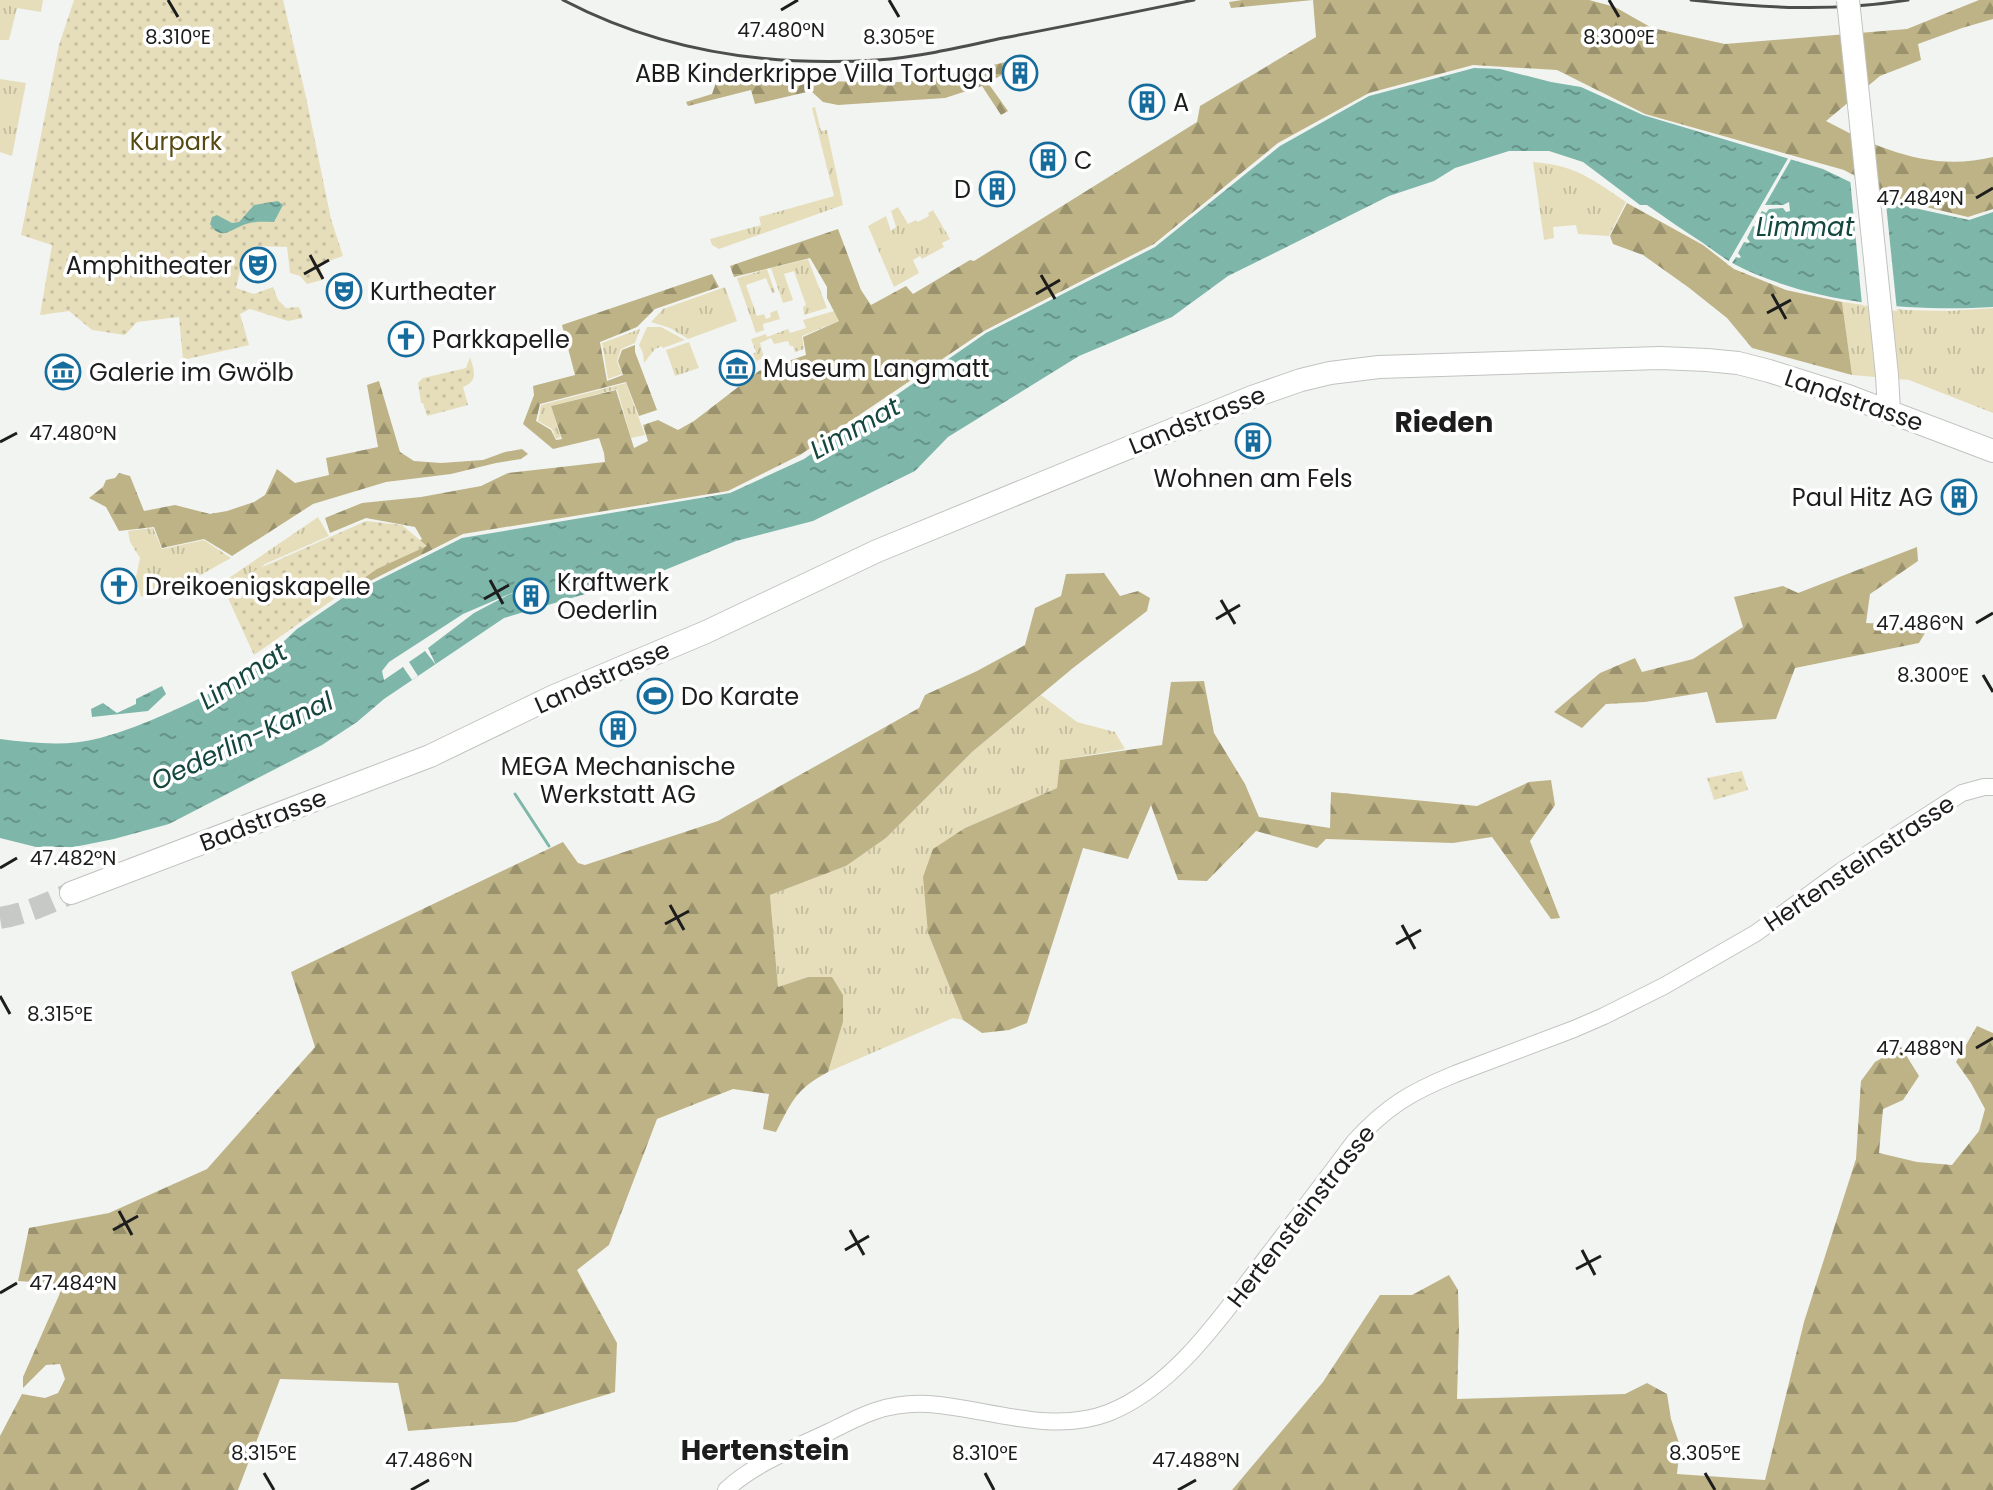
<svg xmlns="http://www.w3.org/2000/svg" width="1993" height="1490" font-family="Poppins,sans-serif">
<defs>
<pattern id="grass-tufts" width="24" height="20" patternUnits="userSpaceOnUse" patternTransform="scale(2)"><rect width="24" height="20" fill="#e6debb"/><path d="M3 7l-1-3M5 7V3M7 7l1-3M15 17l-1-3M17 17v-4M19 17l1-3" fill="none" stroke="#c5bea0"/></pattern>
<pattern id="forest-firs" width="22" height="20" patternUnits="userSpaceOnUse" patternTransform="scale(2)"><rect width="22" height="20" fill="#beb386"/><path d="M5 1l3.5 6h-7zM16 11l3.5 6h-7z" fill="#9a916d"/></pattern>
<pattern id="park-dots" width="8" height="8" patternUnits="userSpaceOnUse" patternTransform="scale(2)"><rect width="8" height="8" fill="#e6debb"/><path d="M2 2h.1M6 6h.1" fill="none" stroke="#c5bea0" stroke-width="1.8" stroke-linecap="round"/></pattern>
<pattern id="water-ripples" width="26" height="14" patternUnits="userSpaceOnUse" patternTransform="scale(2)"><rect width="26" height="14" fill="#7eb7aa"/><path d="M2 4q2-2 4 0t4 0M15 11q2-2 4 0t4 0" fill="none" stroke="#66948a"/></pattern>
</defs>
<rect width="100%" height="100%" fill="#f2f4f1"/>
<path fill="url(#grass-tufts)" d="M0 0H43L41 12 17 8 9 40H0Z
M0 79 26 83 12 156 0 152Z
M815 107 821 131 827 130 843 205 719 249 712 245 710 239 761 225 759 217 834 196 812 108Z
M1533 162C1575 165 1592 179 1626 202L1609 236 1578 234 1576 225 1553 227 1554 238 1544 240Z
M898 207 908 224 916 220 918 222 929 216 928 213 933 210 950 239 942 243 944 247 922 259 920 256 913 260 919 273 894 287 868 226 886 216 891 231 896 227 891 211Z
M808 259 827 308 804 315 803 307 806 305 794 271 784 274 793 300 783 303 771 268Z
M767 269 775 292 772 293 766 278 746 285 757 316 764 314 766 319 771 317 770 313 777 310 780 319 763 324 764 330 756 333 737 278Z
M725 287 737 321 688 339 670 328 651 322 663 309Z
M1842 302 1905 310 1949 311 1993 308V413L1909 380 1852 375Z
M834 311 839 321 802 336 804 349 795 352 793 346H790L788 341 774 344 771 338 760 343 764 358 756 361 753 354 756 352 751 339 766 334 767 337 788 329 790 333 806 328 803 320Z
M647 327H661L685 340 663 348 662 346 655 349 644 363 643 353 639 345Z
M640 329 635 343 621 349 617 361 622 374 608 379 602 343Z
M689 342 699 368 675 376 666 350Z
M626 383 645 435 631 438 617 389 551 406 561 437 556 439 552 429 538 421 541 405Z
M318 517 329 536 265 564 255 574 234 583 226 580Z
M153 528 162 549 204 540 231 558 188 582 141 597 136 577 140 558 130 542 128 531Z
M1041 695 1077 722 1115 732 1125 749 1060 760 1057 788 965 828 928 933 963 1020 953 1018 828 1072 843 1022 808 977 778 987 770 895 846 866 886 838 972 752Z"/>
<path fill="url(#forest-firs)" d="M1242 0H1589L1615 7 1652 28 1725 44 1907 29 1979 0H1993V19L1962 28 1918 44 1921 60 1880 76 1826 121C1879 149 1932 172 1993 157V209L1968 217 1901 201 1844 170 1645 114 1557 70 1473 65 1369 93 1278 143 1154 244 984 331 800 455 728 491 463 534 372 580 353 593 348 586 384 561 422 539 415 527 366 518 330 533 325 518 362 503 421 497 481 486 508 473 605 462 604 453 599 438 553 449 523 424 534 395 533 386 575 375 562 325 712 274 719 287 655 309 637 327 600 342 607 381 623 375 618 361 622 350 635 345V352L657 410 639 416 626 382 540 404 536 421 551 430 556 440 562 439 551 406 616 390 634 448 648 441 643 425 658 420 678 430 694 421 759 371 806 355 803 337 839 321 827 298V287L810 258 734 277 730 266 838 229 861 290 871 305 906 286 913 294 970 260 974 261 1197 122 1200 106 1316 37 1313 0 1231 8 1229 2Z
M1010 61V70L988 83 1008 111 1001 115 982 86 945 98 838 105 823 102 811 91 755 104 751 90 688 106 686 102 712 94 721 69 794 81 904 82 968 71Z
M1627 203 1703 245 1734 269 1786 290 1842 302 1852 375 1752 348 1727 318 1688 287 1643 255 1613 244 1610 236Z
M379 381 400 452 414 461 441 463 483 460 505 452 522 449 528 454 521 459 496 463 451 474 386 482 313 504 232 556 204 539 162 548 154 527 119 531 106 507 89 498 103 487 106 480 115 478 119 473 130 476 144 511 175 505 210 514 227 511 254 502 265 495 277 469 295 483 329 475 326 458 378 447 367 385Z
M1917 547 1918 561 1870 594 1866 623 1929 626 1919 643 1795 668 1776 719 1716 723 1707 692 1645 702 1606 704 1582 728 1554 712 1600 673 1635 658 1642 672 1693 659 1743 627 1734 597 1783 586 1798 593Z
M1104 573 1120 596 1138 591 1150 598 1147 611 1073 668 972 752 886 838 846 866 770 895 778 987 808 977H832L843 995V1022L828 1072C796 1089 792 1101 776 1132L763 1129 769 1094 733 1089 657 1119 609 1245 577 1270 617 1343 615 1392 516 1422 408 1431 398 1383 280 1379 238 1490H0V1436L22 1394 45 1398 58 1393 65 1379 60 1364 46 1365 23 1388V1377L64 1284 18 1281 29 1228 109 1213 207 1169 315 1047 291 972 563 842 578 863 585 865 718 821 919 708 925 695 977 671 1025 645 1035 608 1061 596 1066 574Z
M1204 681 1214 733 1245 784 1259 817 1330 828 1331 792 1477 806 1529 782 1551 780 1555 805 1530 841 1560 918 1551 919 1492 837 1453 843 1326 839 1317 848 1256 831 1207 881 1178 880 1151 805 1128 859 1083 848 1027 1023 1009 1030 982 1033 963 1020 928 933 923 877 933 849 965 828 1057 788 1060 760 1162 745 1171 682Z
M1977 1026 1993 1033V1490H1232L1323 1382 1380 1295H1412L1449 1275 1458 1290 1459 1329 1457 1399 1625 1394 1647 1383 1667 1394 1671 1419 1680 1446 1677 1474 1765 1480 1804 1322 1856 1159 1861 1081 1875 1062 1901 1047 1919 1076 1903 1100 1883 1109 1879 1153 1917 1162 1952 1165 1979 1131 1985 1109 1971 1083 1956 1062Z"/>
<path fill="url(#park-dots)" d="M74 0H283L306 97 331 219 343 256 320 264 322 280 307 284 300 276 290 273 287 247 259 246 243 258 236 288 254 294 273 287 278 300 286 308 299 307 303 318 288 321 250 309 240 314 249 345 183 360 179 317 137 322 125 335 92 330 69 311 40 315 52 245 21 235 59 45Z
M470 357C474 370 479 381 463 387L468 405 427 416 423 403H421L418 383 423 378 466 368Z
M366 521 402 525 427 546 377 569 254 655 222 585Z
M1742 771 1748 790 1714 800 1707 778Z"/>
<path fill="url(#water-ripples)" d="M1474 68 1500 69 1551 82 1581 87 1643 115 1823 169 1896 204 1969 220 1993 212V307C1910 312 1809 303 1734 264 1723 258 1713 250 1703 243 1684 231 1666 218 1647 205H1640L1583 162 1549 151H1509L1455 168 1434 181 1389 196 1228 276 1172 317 1079 356 948 437 915 471 813 521 736 541 660 572 504 618 384 699 357 722 322 745 169 824 114 839 74 847H36L0 838V739C33 743 67 747 100 738 148 725 193 701 238 680L249 674 297 629 341 599 462 538 730 493 804 459 986 333 1155 247 1280 146 1369 96Z
M278 201 283 205 274 222C265 222 255 221 246 224 231 229 221 242 210 224L212 217 217 215 232 223 239 222 254 205Z
M162 686 166 694 148 711 92 717 91 709 103 703 117 713 136 704V699Z"/>
<path fill="#f2f4f1" d="M1790 155 1793 156 1765 205H1783L1789 202 1790 211 1786 212 1783 208 1769 209 1766 213 1762 211 1755 222 1758 225V227L1753 226 1747 238 1750 242 1748 243 1744 242 1738 253 1741 257 1739 258 1736 257 1730 266 1727 264Z
M1850 178 1885 194 1897 311 1862 305Z
M519 590V591L508 595 474 613 428 648 436 665 425 651 409 662 418 676 412 680 403 667 384 680 382 671 389 662 463 614Z"/>
<g fill="none" stroke-linecap="round" stroke-linejoin="round">
<path stroke="#7eb7aa" stroke-width="3" d="M515 794 549 846"/>
<path stroke="#c7c9c6" stroke-width="22" stroke-dasharray="22 11" stroke-linecap="butt" d="M0 918C25 914 47 904 71 893"/>
<g stroke="#c1c3c0" stroke-width="18">
<path id="minor" d="M726 1490C753 1464 797 1447 831 1431 845 1424 860 1416 875 1411 892 1405 911 1403 929 1404 986 1408 1051 1435 1108 1413 1175 1387 1224 1313 1266 1258 1296 1219 1325 1181 1354 1142 1387 1106 1411 1092 1455 1074L1574 1029 1604 1016 1664 986 1756 933 1840 872 1962 793 1984 787H1993"/>
</g>
<g stroke="#c1c3c0" stroke-width="24">
<path id="major" d="M1859 105 1887 375 1889 411
M71 893 430 756 552 697 706 632 877 551 1252 397 1301 380 1330 373 1379 367 1660 358 1707 360 1738 363 1769 371 1848 396 1993 451"/>
</g>
<use href="#minor" stroke="#fff" stroke-width="16"/>
<use href="#major" stroke="#fff" stroke-width="22"/>
<path stroke="#4c4d4c" stroke-width="3" d="M563 0C660 51 769 67 877 60 919 57 962 47 1003 38 1067 26 1130 13 1194 0
M1691 0C1766 8 1832 12 1908 0"/>
<g stroke="#c1c3c0" stroke-width="24" stroke-linecap="butt">
<path id="major-bridge" d="M1848 0 1859 105"/>
</g>
<use href="#major-bridge" stroke="#fff" stroke-width="22"/>
</g>
<path fill="none" stroke="#1c1d1c" stroke-width="3" d="M168 0 178 17M889 0 899 17M1609 0 1619 17M781 10 798 0M1976 198 1993 188M310 255 323 279M304 274 329 260M1041 275 1055 299M1036 294 1060 280M1772 294 1786 319M1767 313 1791 300M0 442 17 433M490 580 503 604M484 599 509 585M1221 600 1235 624M1216 619 1240 605M1976 623 1993 613M1983 675 1993 692M0 868 17 858M670 905 684 930M665 924 689 911M1402 925 1415 949M1396 944 1421 930M0 996 10 1014M1976 1048 1993 1038M119 1211 132 1235M113 1230 138 1216M850 1230 864 1255M845 1250 869 1236M1582 1250 1595 1275M1576 1269 1601 1256M0 1293 17 1283M264 1473 274 1490M985 1473 994 1490M1705 1473 1715 1490M411 1490 429 1480M1178 1490 1196 1480"/>
<defs>
<g id="building-ring" transform="scale(1.8)"><circle r="9.5" fill="#fff" stroke="#166c9c" stroke-width="1.5"/><path d="M-4-6H4V6H1V3H-1V6H-4ZM-2.5-4.3h1.7v1.8h-1.7ZM.8-4.3h1.7v1.8H.8ZM-2.5-1h1.7V.8h-1.7ZM.8-1h1.7V.8H.8Z" fill="#166c9c"/></g>
<g id="theatre-ring" transform="scale(1.8)"><circle r="9.5" fill="#fff" stroke="#166c9c" stroke-width="1.5"/><path d="M-5-5.5Q0-4 5-5.5V0Q5 5 0 6Q-5 5-5 0ZM-3.3-2.5H-1v1.5H-3.3ZM1-2.5H3.3v1.5H1ZM-2.8 1Q0 5.5 2.8 1Z" fill="#166c9c"/></g>
<g id="church-ring" transform="scale(1.8)"><circle r="9.5" fill="#fff" stroke="#166c9c" stroke-width="1.5"/><path d="M-1.2-6h2.4v3.5h3.3v2.4h-3.3V6h-2.4V-.1h-3.3v-2.4h3.3Z" fill="#166c9c"/></g>
<g id="museum-ring" transform="scale(1.8)"><circle r="9.5" fill="#fff" stroke="#166c9c" stroke-width="1.5"/><path d="M0-6L6-3V-2H-6V-3ZM-5-1h2V3h-2ZM-1-1h2V3h-2ZM3-1h2V3H3ZM-6 4H6V6H-6Z" fill="#166c9c"/></g>
<g id="stadium-ring" transform="scale(1.8)"><circle r="9.5" fill="#fff" stroke="#166c9c" stroke-width="1.5"/><path d="M0-5a6.5 5 0 1 0 0 10a6.5 5 0 1 0 0-10ZM-3.5-1.8h7v3.6h-7Z" fill="#166c9c"/></g>
</defs>
<g fill-rule="evenodd">
<use href="#building-ring" x="1020" y="73"/>
<use href="#building-ring" x="1147" y="102"/>
<use href="#building-ring" x="1048" y="160"/>
<use href="#building-ring" x="997" y="189"/>
<use href="#theatre-ring" x="258" y="265"/>
<use href="#theatre-ring" x="344" y="291"/>
<use href="#church-ring" x="406" y="339"/>
<use href="#museum-ring" x="737" y="368"/>
<use href="#museum-ring" x="63" y="372"/>
<use href="#building-ring" x="1253" y="441"/>
<use href="#building-ring" x="1959" y="497"/>
<use href="#church-ring" x="119" y="586"/>
<use href="#building-ring" x="531" y="596"/>
<use href="#stadium-ring" x="655" y="696"/>
<use href="#building-ring" x="618" y="729"/>
</g>
<g text-anchor="middle" dominant-baseline="central" stroke-width="7" stroke-linejoin="round" paint-order="stroke">
<g font-size="24" fill="#1c1d1c" stroke="#fff" text-anchor="start">
<text x="994" y="73" text-anchor="end">ABB Kinderkrippe Villa Tortuga</text>
<text x="1173" y="102">A</text>
<text x="1074" y="160">C</text>
<text x="971" y="189" text-anchor="end">D</text>
<text x="232" y="265" text-anchor="end">Amphitheater</text>
<text x="370" y="291">Kurtheater</text>
<text x="432" y="339">Parkkapelle</text>
<text x="763" y="368">Museum Langmatt</text>
<text x="89" y="372">Galerie im Gwölb</text>
<text x="1253" y="478" text-anchor="middle">Wohnen am Fels</text>
<text x="1933" y="497" text-anchor="end">Paul Hitz AG</text>
<text x="557" y="582">Kraftwerk<tspan x="557" dy="28">Oederlin</tspan></text>
<text x="145" y="586">Dreikoenigskapelle</text>
<text x="681" y="696">Do Karate</text>
<text x="618" y="766" text-anchor="middle">MEGA Mechanische<tspan x="618" dy="28">Werkstatt AG</tspan></text>
</g>
<g font-size="24" fill="#564a13" stroke="#fff">
<text x="176" y="141">Kurpark</text>
</g>
<g font-size="24" fill="#1c1d1c" stroke="#fff">
<text transform="translate(1854 400) rotate(19)">Landstrasse</text>
<text transform="translate(1197 420) rotate(-22)">Landstrasse</text>
<text transform="translate(602 677) rotate(-24)">Landstrasse</text>
<text transform="translate(263 820) rotate(-21)">Badstrasse</text>
<text transform="translate(1859 863) rotate(-34)">Hertensteinstrasse</text>
<text transform="translate(1301 1216) rotate(-52)">Hertensteinstrasse</text>
</g>
<g font-size="26" font-style="italic" fill="#15473e" stroke="#fff">
<text x="1805" y="227">Limmat</text>
<text transform="translate(855 428) rotate(-29)">Limmat</text>
<text transform="translate(243 676) rotate(-33)">Limmat</text>
<text transform="translate(242 741) rotate(-25)">Oederlin-Kanal</text>
</g>
<g font-size="28" font-weight="bold" fill="#1c1d1c" stroke="#fff">
<text x="1444" y="422">Rieden</text>
<text x="765" y="1450">Hertenstein</text>
</g>
</g>
<g font-size="20" text-anchor="middle" fill="#1c1d1c" stroke="#fff" stroke-width="7" stroke-linejoin="round" paint-order="stroke">
<text x="781" y="37">47.480°N</text>
<text x="178" y="44">8.310°E</text>
<text x="899" y="44">8.305°E</text>
<text x="1619" y="44">8.300°E</text>
<text x="1920" y="205">47.484°N</text>
<text x="73" y="440">47.480°N</text>
<text x="1920" y="630">47.486°N</text>
<text x="1933" y="682">8.300°E</text>
<text x="73" y="865">47.482°N</text>
<text x="60" y="1021">8.315°E</text>
<text x="1920" y="1055">47.488°N</text>
<text x="73" y="1290">47.484°N</text>
<text x="264" y="1460">8.315°E</text>
<text x="985" y="1460">8.310°E</text>
<text x="1705" y="1460">8.305°E</text>
<text x="429" y="1467">47.486°N</text>
<text x="1196" y="1467">47.488°N</text>
</g>
</svg>
